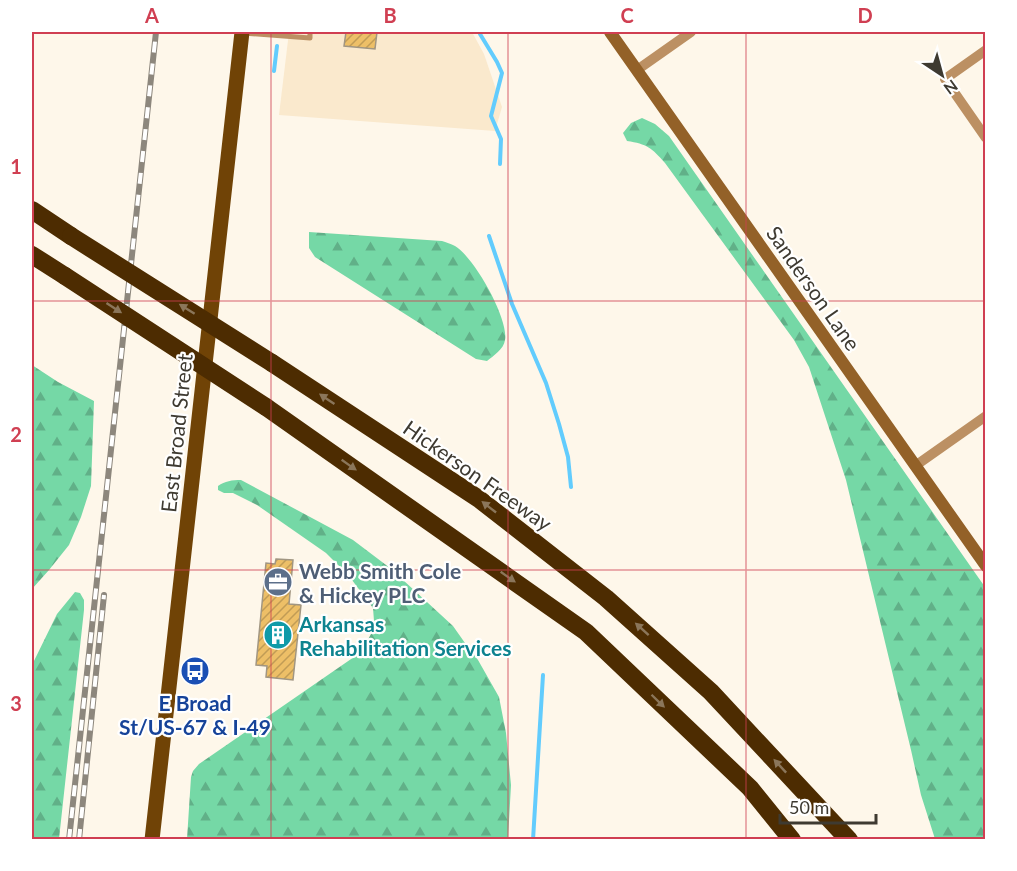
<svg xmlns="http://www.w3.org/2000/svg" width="1017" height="871" font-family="Lato,sans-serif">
<defs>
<pattern id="forest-firs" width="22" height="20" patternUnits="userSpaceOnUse" patternTransform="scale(1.5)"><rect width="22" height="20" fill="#75d8a6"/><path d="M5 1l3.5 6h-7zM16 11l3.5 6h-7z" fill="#61b088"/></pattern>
<pattern id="building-hatch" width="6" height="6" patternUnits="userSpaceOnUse" patternTransform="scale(1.5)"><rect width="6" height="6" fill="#edbf67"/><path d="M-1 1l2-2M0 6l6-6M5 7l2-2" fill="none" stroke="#c19c55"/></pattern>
</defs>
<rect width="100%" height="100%" fill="#fef7ea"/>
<path fill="#fae9cd" d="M289 32H472L484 54 502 107 495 131 279 115Z"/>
<path fill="url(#forest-firs)" d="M642 118 655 124 669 136 985 587V839H935L921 795 911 750 846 480 809 367 794 340 665 163C652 148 647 144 627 141L623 133 631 123Z
M309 232 442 241C446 242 451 244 455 246 474 257 509 319 505 340 504 349 493 356 487 361L476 359 315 257 309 248Z
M32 365 58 382 94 401 91 486 81 517 69 545 49 570 32 589Z
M241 480 353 540 390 568 453 626 465 643 478 660 499 697 506 733 511 785 508 839H187L191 777 193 771 199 764 354 657 365 645 371 634 374 621 373 608 349 576 326 553 257 505 233 493H224L218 490V486C225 481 232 480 241 480Z
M75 592 80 593 84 600V610L59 839H32V665L57 614Z"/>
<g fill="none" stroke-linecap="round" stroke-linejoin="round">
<path stroke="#62ccfd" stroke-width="4" d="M480 32V34L497 62 502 73 491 116 501 139 500 164
M274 71 277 46
M489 236 512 304 546 383 559 424 568 457 571 487
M533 840 543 675"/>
</g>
<path fill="url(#building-hatch)" stroke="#a19682" stroke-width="1.5" d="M346 32H377L375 49 344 46Z
M276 559 293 560 289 604 301 605 293 680 266 677 267 666 256 665 266 563 275 564Z"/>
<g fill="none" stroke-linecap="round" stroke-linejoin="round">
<path stroke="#bc9063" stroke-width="5" d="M243 33 310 38V32"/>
<path stroke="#bc9063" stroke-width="10" d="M986 50 945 79 986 138
M637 70 691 32
M915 466 986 416"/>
<path stroke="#936128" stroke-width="12" d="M610 32 986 566"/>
<path stroke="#704306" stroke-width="15" d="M152 840 242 32"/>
<path stroke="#4d2c01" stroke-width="18" d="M32 210 71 236
M32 255 65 276
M272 363 479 499 606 598 711 692 849 840
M266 407 586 632 750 788 792 840"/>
<g stroke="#8d877d" stroke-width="6">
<path id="rail" d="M69 840 156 32
M79 840 104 595"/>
</g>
<use href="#rail" stroke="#fff" stroke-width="4" stroke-dasharray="11" stroke-linecap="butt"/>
<path stroke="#4d2c01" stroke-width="18" d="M71 236 272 363
M65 276 266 407"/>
</g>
<defs><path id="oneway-solid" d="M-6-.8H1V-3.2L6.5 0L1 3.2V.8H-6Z" transform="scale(1.5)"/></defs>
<g fill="#8b765a">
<use href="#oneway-solid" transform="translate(114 308) rotate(33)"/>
<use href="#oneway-solid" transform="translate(187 309) rotate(-148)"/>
<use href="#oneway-solid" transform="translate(327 399) rotate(-146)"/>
<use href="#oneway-solid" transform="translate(349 465) rotate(35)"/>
<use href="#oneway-solid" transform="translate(489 507) rotate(-142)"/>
<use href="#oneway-solid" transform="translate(508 577) rotate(35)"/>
<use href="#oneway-solid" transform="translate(642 629) rotate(-138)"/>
<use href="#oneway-solid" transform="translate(658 701) rotate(44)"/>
<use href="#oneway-solid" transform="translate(780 766) rotate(-133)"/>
</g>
<path fill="none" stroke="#d03f52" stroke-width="1.5" stroke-opacity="0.55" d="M271 32V840M508 32V840M746 32V840M32 301H986M32 570H986"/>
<defs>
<g id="office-disc" transform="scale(1.5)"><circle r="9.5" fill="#5c6f8a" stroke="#fff"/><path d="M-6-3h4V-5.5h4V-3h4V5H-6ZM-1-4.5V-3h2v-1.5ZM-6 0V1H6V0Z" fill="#fff"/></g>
<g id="building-disc" transform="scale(1.5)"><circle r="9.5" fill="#0f9aa8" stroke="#fff"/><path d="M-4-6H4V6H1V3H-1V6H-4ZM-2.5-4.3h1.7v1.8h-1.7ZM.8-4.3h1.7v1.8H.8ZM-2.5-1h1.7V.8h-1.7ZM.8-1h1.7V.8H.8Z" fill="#fff"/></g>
<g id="bus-disc" transform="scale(1.5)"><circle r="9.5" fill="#1a4fb4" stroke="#fff"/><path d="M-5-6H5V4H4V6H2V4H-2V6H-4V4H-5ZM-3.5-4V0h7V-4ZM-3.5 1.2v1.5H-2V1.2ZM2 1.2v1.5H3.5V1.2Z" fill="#fff"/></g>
</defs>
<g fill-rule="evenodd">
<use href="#office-disc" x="278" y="582"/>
<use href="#building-disc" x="278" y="635"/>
<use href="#bus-disc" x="195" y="671"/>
</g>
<g text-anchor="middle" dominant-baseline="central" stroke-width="4.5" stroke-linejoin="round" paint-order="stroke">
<g font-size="21" fill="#3e3a31" stroke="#fff">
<text transform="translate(814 288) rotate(55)">Sanderson Lane</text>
<text transform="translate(176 433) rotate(-84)">East Broad Street</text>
<text transform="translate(478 475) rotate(35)">Hickerson Freeway</text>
</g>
<g font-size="21" font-weight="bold" fill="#4e5e75" stroke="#fff" text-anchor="start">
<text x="299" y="570">Webb Smith Cole<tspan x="299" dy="24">&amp; Hickey PLC</tspan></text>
</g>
<g font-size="21" font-weight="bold" fill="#0d838f" stroke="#fff" text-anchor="start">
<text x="299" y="623">Arkansas<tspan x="299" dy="24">Rehabilitation Services</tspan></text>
</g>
<g font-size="21" font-weight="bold" fill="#164399" stroke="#fff">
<text x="195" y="702">E Broad<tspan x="195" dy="24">St/US-67 &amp; I-49</tspan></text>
</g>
</g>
<rect width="1017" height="871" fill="none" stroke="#ffffff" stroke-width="66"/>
<g transform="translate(942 75) rotate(144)" stroke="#ffffff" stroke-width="4.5" paint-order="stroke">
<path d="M0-4.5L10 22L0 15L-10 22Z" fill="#3e3a31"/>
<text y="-9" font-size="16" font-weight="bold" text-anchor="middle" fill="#3e3a31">N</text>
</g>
<path d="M780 814v9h96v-9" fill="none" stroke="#3e3a31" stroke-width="3"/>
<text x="789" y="814" font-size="18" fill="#3e3a31" stroke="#ffffff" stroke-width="4.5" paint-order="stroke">50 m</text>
<rect x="33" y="33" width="951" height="805" fill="none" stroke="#d03f52" stroke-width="2"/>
<g font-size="20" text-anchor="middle" font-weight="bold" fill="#d03f52">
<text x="152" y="23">A</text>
<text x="390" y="23">B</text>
<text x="627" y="23">C</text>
<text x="865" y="23">D</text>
<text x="16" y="174">1</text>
<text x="16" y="442">2</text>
<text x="16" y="711">3</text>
</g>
</svg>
